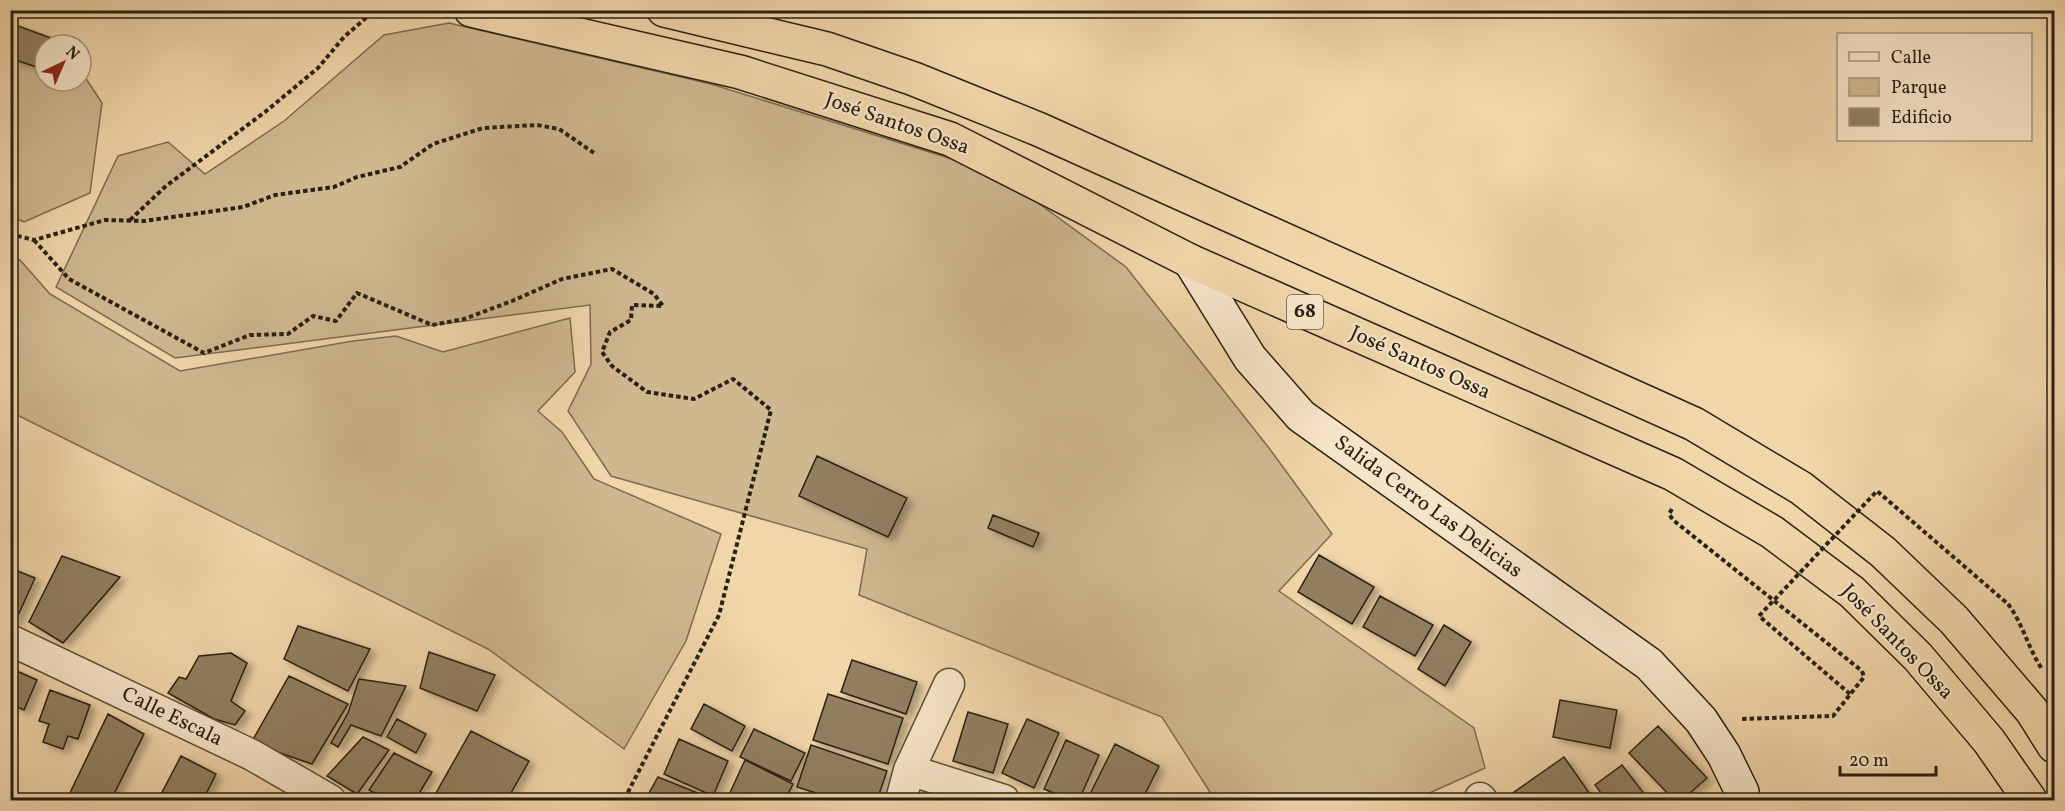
<svg xmlns="http://www.w3.org/2000/svg" width="2065" height="811" font-family="Vollkorn,serif">
<defs>
<filter id="shadow"><feDropShadow dx="6" dy="4" stdDeviation="3" flood-color="#0004"/></filter>
</defs>
<rect width="100%" height="100%" fill="#f1d6aa"/>
<filter id="stains"><feTurbulence type="fractalNoise" baseFrequency=".00333" numOctaves="4"/><feColorMatrix values="0 0 0 0 .2 0 0 0 0 .09 0 0 0 0 .02 0 0 0 .5 -.17"/></filter>
<radialGradient id="worn" r=".72"><stop offset=".6" stop-color="#630" stop-opacity="0"/><stop offset="1" stop-color="#630" stop-opacity=".3"/></radialGradient>
<path fill="#cfb790" stroke="#7c6c51" stroke-width="1.5" d="M449 23 711 84 997 173 1126 267 1269 448 1332 534 1279 591 1474 728 1485 768 1414 800H1215L1162 717 859 595 867 549 611 476 568 411 591 364 590 305 175 358 56 287 118 156 168 142 205 174 284 121 384 35Z
M10 61 45 62V81H81V71L102 103 90 193 24 222 11 216Z
M10 257 20 260 50 294 180 371 353 341 396 336 443 352 570 318 575 372 538 411 562 432 594 479 721 534 686 641 624 749 488 649 11 412Z"/>
<path fill="#917f61" stroke="#292012" stroke-width="1.5" filter="url(#shadow)" d="M10 23 51 38 49 45H45L42 69 10 58Z
M817 456 907 498 888 537 799 496Z
M993 515 1039 533 1033 547 988 528Z
M1319 555 1374 587 1352 624 1298 592Z
M62 556 120 577 63 643 29 622Z
M10 568 35 578 15 622 10 620Z
M1380 596 1433 625 1415 656 1363 627Z
M1444 625 1471 642 1445 686 1418 669Z
M298 626 370 649 348 691 284 659Z
M429 652 495 675 477 711 420 688Z
M231 653 247 663 231 701 245 711 235 725 214 719 168 693 179 677 186 679 199 656Z
M852 660 917 682 906 714 841 692Z
M10 668 37 680 24 710 10 704Z
M289 676 348 704 312 764 251 743Z
M359 679 406 686 381 736 351 725 338 747 331 743 348 713Z
M50 690 90 705 78 739 68 736 63 749 43 742 49 724 39 721Z
M828 694 903 718 888 764 813 740Z
M1560 700 1617 710 1610 748 1553 737Z
M704 704 745 726 732 751 691 729Z
M968 712 1008 724 993 773 953 761Z
M108 714 144 734 111 800H70L67 799Z
M397 719 426 734 416 753 387 737Z
M1027 719 1059 733 1034 788 1002 773Z
M1658 726 1707 778 1682 800H1674L1629 753Z
M754 729 805 753 791 781 740 757Z
M471 731 529 761 507 800H432Z
M363 737 389 750 357 794 327 776Z
M679 739 728 761 713 796 664 774Z
M1066 740 1099 755 1079 800H1070L1044 789Z
M1115 744 1159 766 1142 800H1094L1088 798Z
M811 745 887 771 877 800H838L797 787Z
M394 753 432 772 415 800H387L369 790Z
M181 756 216 774 203 800H158Z
M1564 757 1590 794 1581 800H1514L1510 795Z
M745 760 793 784 785 800H739L729 795Z
M1622 765 1649 800H1606L1595 785Z
M658 777 715 800H645Z"/>
<g fill="none" stroke-linecap="round" stroke-linejoin="round">
<g stroke="#5b4e38" stroke-width="33">
<path id="street" d="M10 640 252 755 330 800
M909 770 1004 800
M1480 798 1482 800
M901 800 909 770 949 684"/>
</g>
<g stroke="#292012" stroke-width="36">
<path id="secondary" d="M1190 261 1250 358 1301 416 1649 664 1701 720 1724 755 1742 792 1743 800"/>
</g>
<g stroke="#292012" stroke-width="36">
<path id="highway" d="M471 10 740 72 950 139 1190 261 1673 474 1772 532 1852 592 1918 657 1989 741 2030 800
M664 10 827 49 914 79 1038 129 1694 424 1801 488 1883 552 1954 620 2032 711 2054 746"/>
</g>
<path stroke="#292012" stroke-width="4" stroke-dasharray="4.5 3" stroke-linecap="butt" d="M130 220 166 186 265 112 318 68 344 37 375 10
M10 234 34 240 105 220 144 221 243 207 275 195 334 187 357 177 400 167 433 144 483 128 537 125 559 129 594 153
M34 240 69 279 204 353 250 335 288 334 313 316 336 321 357 293 432 325 464 319 512 301 562 279 612 269 654 294 663 306 632 305 631 320 610 332 602 352 612 366 647 392 694 399 733 379 771 410 719 615 624 800
M1672 509 1669 514 1673 520 1862 671 1864 677 1833 716 1740 719
M2008 604C2023 624 2028 648 2042 669"/>
<use href="#street" stroke="#f6e4c8" stroke-width="30"/>
<use href="#secondary" stroke="#f6e4c8" stroke-width="33"/>
<use href="#highway" stroke="#f1d6aa" stroke-width="33"/>
<path stroke="#292012" stroke-width="4" stroke-dasharray="4.5 3" stroke-linecap="butt" d="M1850 694 1759 616 1877 491 2008 604"/>
</g>
<g text-anchor="middle" dominant-baseline="central" stroke-width="4.5" stroke-linejoin="round" paint-order="stroke">
<rect fill="#f6e4c8" stroke="#665b49" stroke-width="1.5" x="1287" y="295" width="36" height="34" rx="4.5"/>
<g font-size="20" font-weight="bold" fill="#292012">
<text x="1305" y="312">68</text>
</g>
<g font-size="21" fill="#292012" stroke="#f6e4c8">
<text transform="translate(897 124) rotate(19)">José Santos Ossa</text>
<text transform="translate(1420 363) rotate(24)">José Santos Ossa</text>
<text transform="translate(1428 507) rotate(36)">Salida Cerro Las Delicias</text>
<text transform="translate(1897 642) rotate(46)">José Santos Ossa</text>
<text transform="translate(172 717) rotate(26)">Calle Escala</text>
</g>
</g>
<rect width="2065" height="811" fill="none" stroke="#f1d6aa" stroke-width="36"/>
<rect x="12" y="12" width="2041" height="787" fill="none" stroke="#292012" stroke-width="3"/>
<rect x="18" y="18" width="2029" height="775" fill="none" stroke="#292012" stroke-width="1.5"/>
<rect x="1837" y="33" width="195" height="108" fill="#f6e4c8" stroke="#a4967f" stroke-width="1.5"/>
<rect x="1849" y="52" width="30" height="9" fill="#f6e4c8" stroke="#a4967f" stroke-width="1.5"/>
<text x="1891" y="63" font-size="18" fill="#292012">Calle</text>
<rect x="1849" y="78" width="30" height="18" fill="#cfb790" stroke="#a4967f" stroke-width="1.5"/>
<text x="1891" y="93" font-size="18" fill="#292012">Parque</text>
<rect x="1849" y="108" width="30" height="18" fill="#917f61" stroke="#a4967f" stroke-width="1.5"/>
<text x="1891" y="123" font-size="18" fill="#292012">Edificio</text>
<g transform="translate(63 63) rotate(44)"><circle r="28" fill="#f6e4c8" stroke="#a4967f" stroke-width="1.5"/>
<path d="M0-4.5L10 22L0 15L-10 22Z" fill="#8f2418"/>
<text y="-9" font-size="16" font-weight="bold" text-anchor="middle" fill="#292012">N</text>
</g>
<path d="M1840 766v9h96v-9" fill="none" stroke="#292012" stroke-width="3"/>
<text x="1849" y="766" font-size="18" fill="#292012" stroke="#f6e4c8" stroke-width="4.5" paint-order="stroke">20 m</text>
<rect width="100%" height="100%" filter="url(#stains)"/>
<rect width="100%" height="100%" fill="url(#worn)"/>
</svg>
